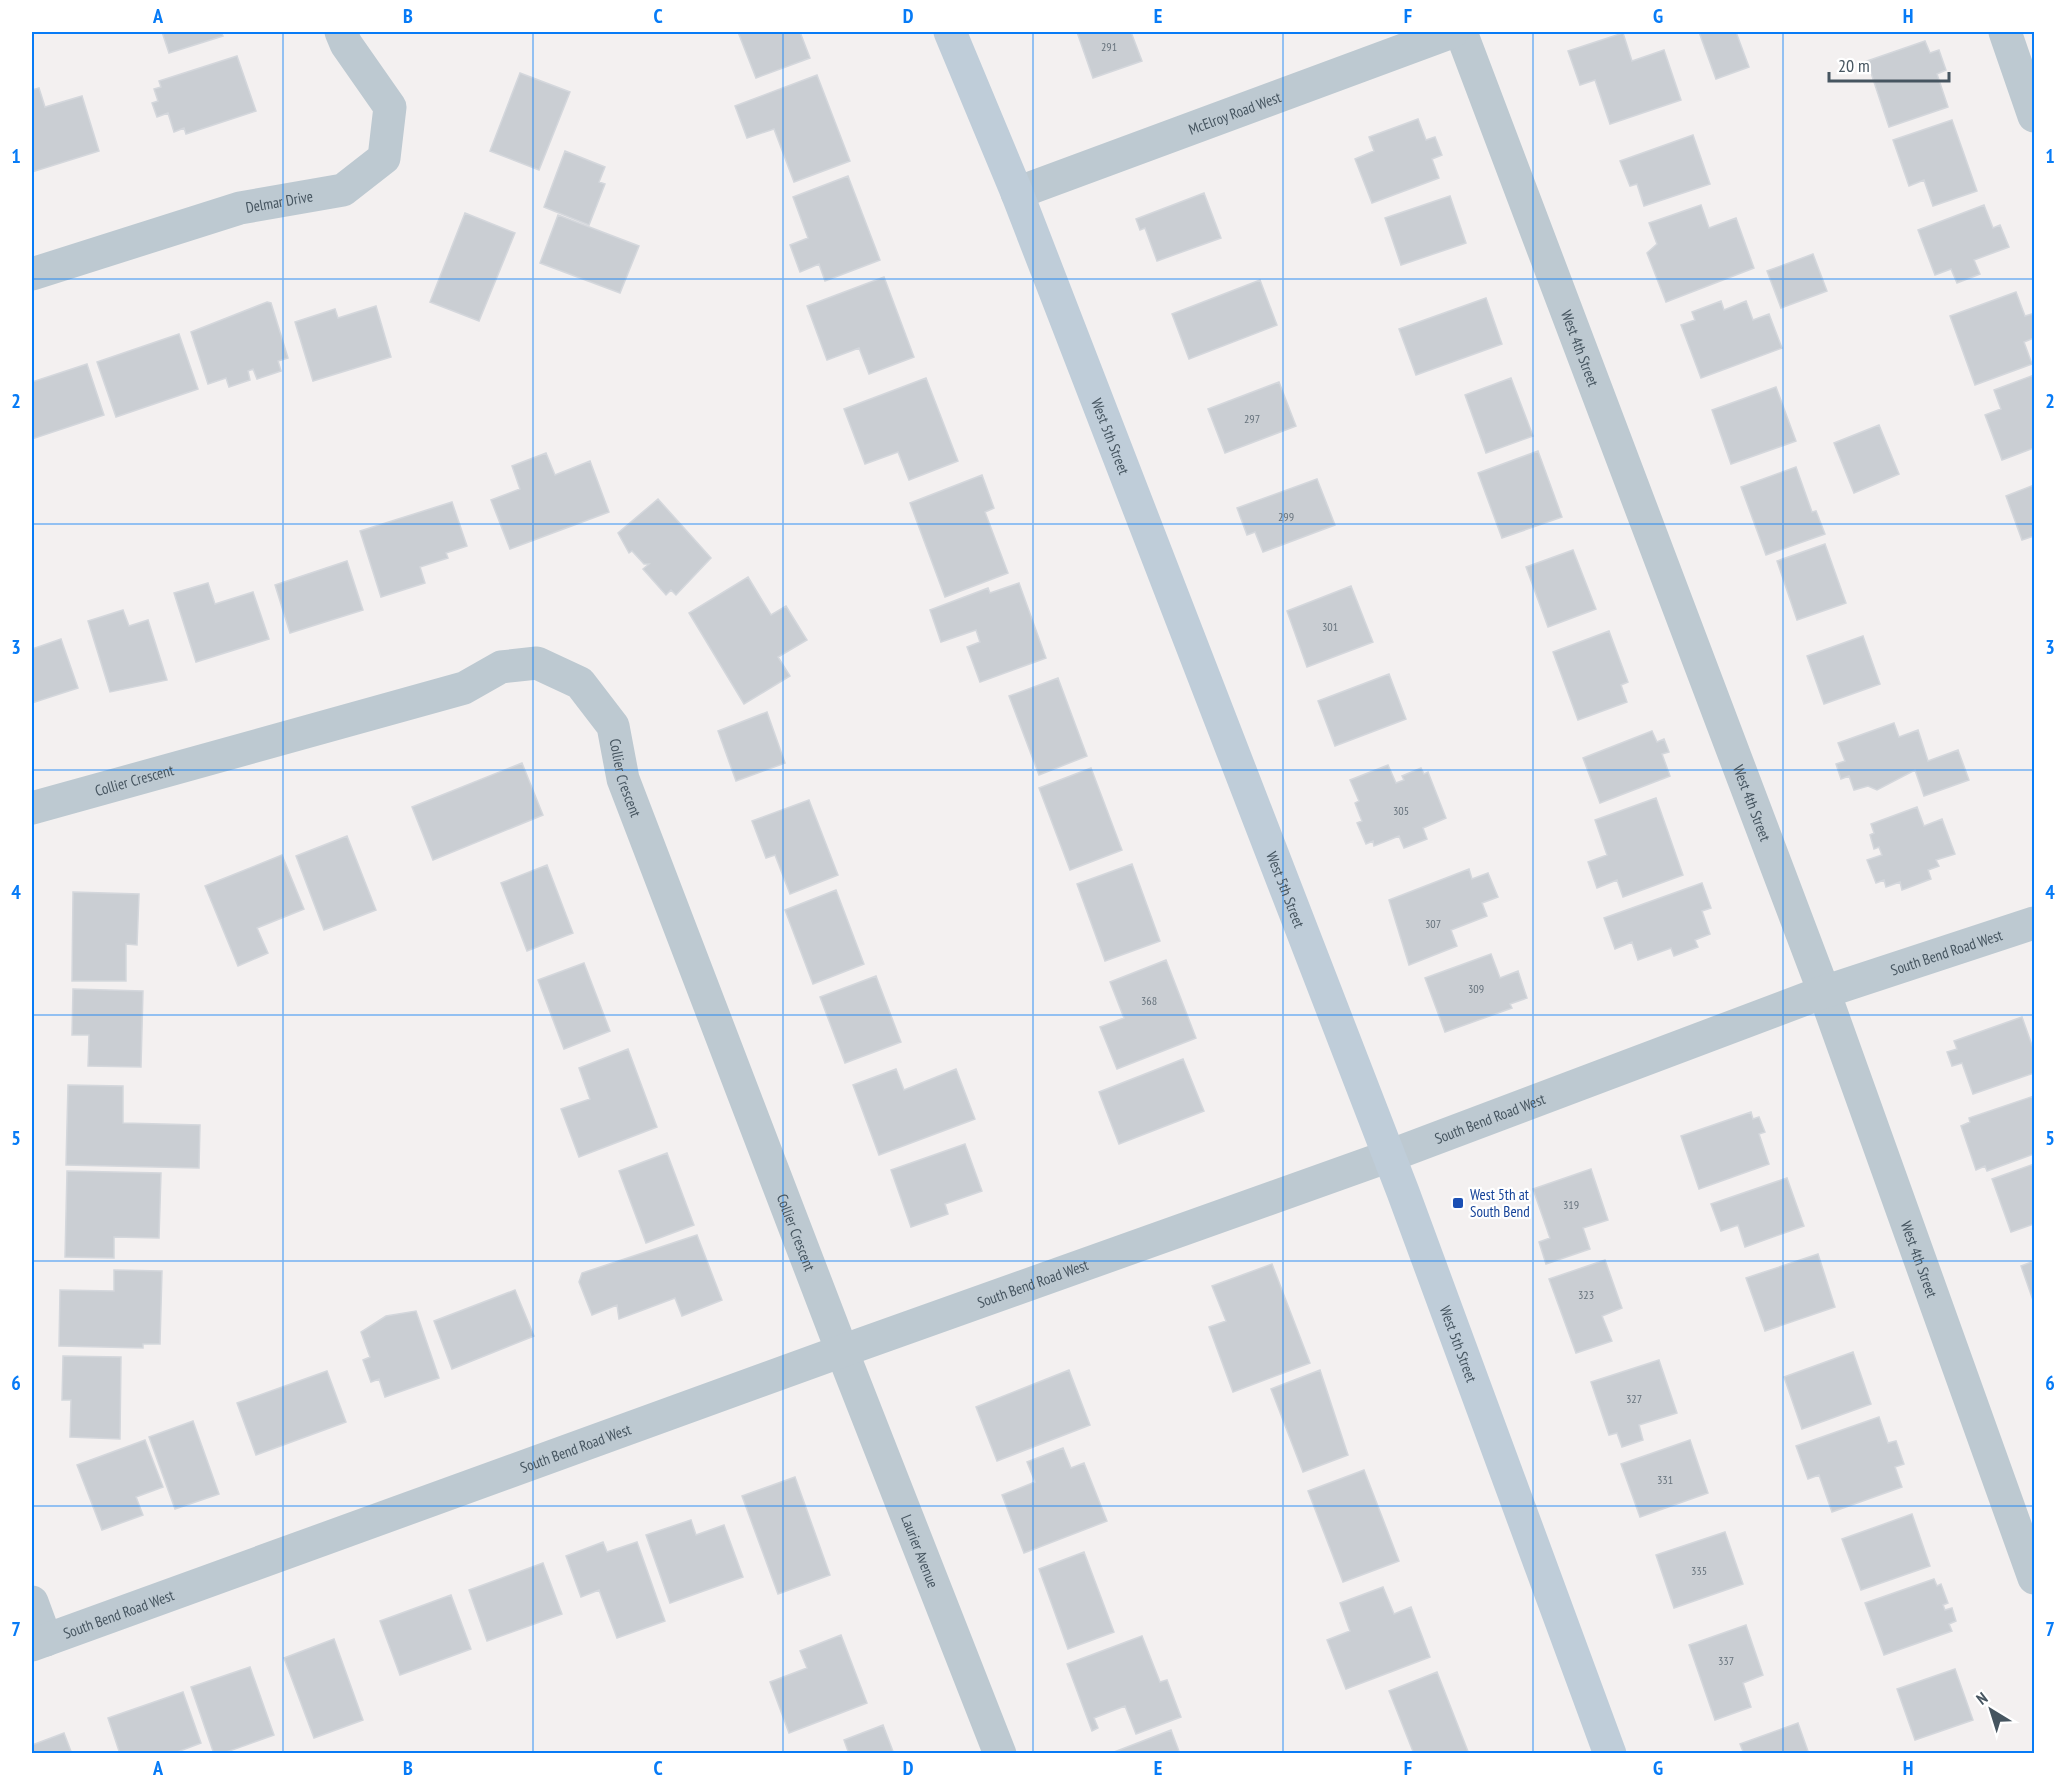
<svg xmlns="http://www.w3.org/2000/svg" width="2066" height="1785" font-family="'PT Sans Narrow',sans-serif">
<rect width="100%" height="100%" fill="#f3f0f0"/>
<path fill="#caced3" stroke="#d4d7dc" stroke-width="1.5" d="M162 32H221L223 36 169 53Z
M738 32H800L810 58 756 78Z
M1077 32H1131L1142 61 1093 78Z
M1699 32H1736L1749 67 1716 79Z
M1623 33 1632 61 1664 50 1681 100 1610 124 1595 80 1580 85 1568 51Z
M1925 41 1930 53 1939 50 1946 70 1937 74 1948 107 1889 127 1867 61Z
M237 56 256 111 186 134 184 128 174 132 168 113 157 117 152 103 158 101 154 89 161 87 159 81Z
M520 73 570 92 539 170 490 151Z
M817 75 850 161 794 182 774 129 747 138 735 106Z
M39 88 45 107 82 96 99 151 32 172V90Z
M1418 119 1426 140 1435 137 1442 155 1432 159 1439 178 1372 203 1355 159 1374 151 1369 137Z
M1952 120 1977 191 1933 206 1924 180 1909 186 1893 140Z
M1693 135 1710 184 1644 206 1637 184 1630 186 1620 161Z
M565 151 605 167 599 182 605 184 589 225 544 207Z
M848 176 880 260 825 281 819 264 800 272 790 245 808 238 793 197Z
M1204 193 1221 238 1157 261 1145 228 1140 230 1136 219Z
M1450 196 1466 243 1401 265 1385 218Z
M1701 205 1709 228 1736 218 1754 268 1666 302 1647 253 1657 244 1649 223Z
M1984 205 1993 228 2000 225 2009 247 1974 260 1980 274 1957 283 1951 269 1935 275 1918 230Z
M465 213 515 233 479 321 430 302Z
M558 215 639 246 620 293 540 263Z
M1813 254 1827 291 1781 308 1767 271Z
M884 277 914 357 869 374 859 348 827 360 807 306Z
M1260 280 1277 325 1189 359 1172 314Z
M2016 292 2025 316 2032 314 2034 320V338L2024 342 2032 364 1975 385 1950 316Z
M1486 298 1502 344 1416 375 1399 329Z
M1721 301 1724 310 1746 301 1753 320 1769 314 1782 348 1701 378 1681 325 1695 320 1692 312Z
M267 302 271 303 288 358 278 361 281 371 257 379 253 369 248 371 250 380 229 387 226 378 208 384 191 332Z
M376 306 391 357 313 381 295 322 335 309 338 318Z
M179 334 198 389 116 417 97 362Z
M87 364 104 415 32 439V382Z
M2034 375V448L2002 460 1985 415 2001 409 1994 390Z
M926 378 958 461 909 480 898 452 865 464 844 409Z
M1511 378 1533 436 1486 453 1465 395Z
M1279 382 1296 426 1225 453 1208 409Z
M1776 387 1796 441 1731 464 1712 410Z
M1879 425 1899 474 1854 493 1834 443Z
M1538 451 1562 517 1502 538 1478 473Z
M546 453 555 475 590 461 609 512 510 549 491 500 520 489 512 466Z
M1796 467 1812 512 1816 511 1825 534 1766 555 1741 487Z
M982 475 994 508 985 512 1008 573 945 597 910 503Z
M1317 479 1335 525 1263 552 1255 532 1247 535 1237 508Z
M2034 485V536L2022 540 2006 496Z
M658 499 711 558 676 595 671 590 666 595 643 569 649 564H644L632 551 629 553 618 533Z
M452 502 467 546 446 553 448 558 420 567 425 583 381 597 360 531Z
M1825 544 1846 603 1797 620 1777 561Z
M1573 550 1596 609 1548 627 1526 567Z
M347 561 363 610 290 633 275 585Z
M748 577 771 615 786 606 807 640 778 657 790 676 744 704 689 613Z
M208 583 215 604 253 592 269 639 196 662 174 593Z
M1019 583 1046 658 980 682 967 647 980 642 976 630 941 642 930 610 988 588 990 593Z
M1351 586 1373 642 1307 667 1287 611Z
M123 610 129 626 148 620 167 680 110 692 88 621Z
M1609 631 1628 682 1621 685 1627 702 1578 720 1553 652Z
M1863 636 1880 684 1824 704 1807 656Z
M61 639 78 688 32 703V649Z
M1389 674 1406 719 1335 746 1318 701Z
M1058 678 1087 756 1039 775 1009 696Z
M767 712 785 763 736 781 718 731Z
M1894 723 1899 737 1918 730 1928 761 1958 750 1969 780 1924 796 1915 770 1877 790 1868 786 1854 790 1849 776 1841 779 1836 764 1845 761 1838 743Z
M1652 731 1657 742 1664 739 1669 752 1662 754 1670 776 1600 803 1583 758Z
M522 763 543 815 433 860 412 807Z
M1388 765 1396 783 1404 780 1402 776 1421 768 1424 774 1428 772 1446 818 1423 828 1427 839 1404 848 1399 836 1374 846 1373 841 1366 844 1357 823 1362 821 1355 803 1359 801 1350 780Z
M1091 768 1122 850 1070 870 1039 788Z
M1656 798 1683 875 1623 897 1617 880 1597 888 1588 862 1607 855 1595 820Z
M809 800 838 875 790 894 775 855 766 858 752 821Z
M1917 807 1924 826 1942 819 1955 854 1936 860 1939 866 1928 870 1931 879 1902 890 1900 882 1886 887 1884 880 1876 883 1867 860 1882 855 1879 847 1874 849 1870 835 1874 833 1871 824Z
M347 836 376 910 324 930 296 856Z
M282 855 304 909 257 928 268 953 238 966 205 886Z
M1132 864 1160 941 1105 961 1077 884Z
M547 865 573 933 527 951 501 883Z
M1469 869 1472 879 1488 873 1498 897 1482 903 1487 916 1451 930 1457 946 1409 965 1389 900Z
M1702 883 1711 908 1702 911 1710 934 1695 940 1698 947 1674 956 1671 948 1638 960 1632 942 1615 949 1604 918Z
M836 890 864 964 813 984 785 910Z
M73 892 139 894 137 945 126 944V981H72Z
M1491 954 1500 978 1518 971 1527 998 1510 1004 1512 1008 1445 1032 1425 978Z
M1166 960 1196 1038 1117 1069 1100 1027 1124 1018 1110 982Z
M584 963 610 1031 564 1049 538 980Z
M876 976 901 1042 845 1063 820 997Z
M73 989 143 991 141 1067 88 1066 89 1035H72Z
M2022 1017 2034 1051V1073L1973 1094 1962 1063 1952 1066 1947 1052 1957 1049 1954 1041Z
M628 1049 657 1127 579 1157 561 1109 590 1099 579 1068Z
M1183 1059 1204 1111 1119 1144 1099 1092Z
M896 1069 904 1090 956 1069 975 1119 879 1155 853 1085Z
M68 1085 123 1086V1123L200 1125 199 1168 66 1165Z
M2034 1096V1154L1987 1171 1985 1166 1976 1170 1961 1126 1970 1122 1969 1118Z
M1751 1112 1753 1119 1759 1117 1765 1132 1759 1134 1769 1164 1699 1189 1681 1136Z
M965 1144 982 1191 945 1204 948 1214 911 1227 891 1170Z
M667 1153 694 1225 646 1243 619 1171Z
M2034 1164V1224L2011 1232 1992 1179Z
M1591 1169 1608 1220 1583 1228 1590 1249 1546 1264 1539 1242 1550 1238 1533 1189Z
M67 1171 161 1173 159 1238 114 1237V1258L65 1257Z
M1787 1178 1804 1226 1745 1247 1738 1225 1721 1231 1711 1204Z
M697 1235 722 1300 682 1316 675 1298 619 1319 617 1305 592 1315 579 1282 582 1273Z
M1818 1254 1835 1307 1765 1331 1746 1278Z
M1605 1260 1622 1308 1602 1316 1612 1341 1576 1353 1549 1279Z
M2034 1261V1303L2021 1266Z
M1272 1264 1310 1363 1233 1392 1209 1327 1226 1321 1212 1286Z
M114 1270 162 1271 160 1344H143V1348L59 1346 60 1290 114 1291Z
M515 1290 534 1336 452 1369 434 1321Z
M416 1311 439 1378 385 1397 379 1379 371 1382 363 1360 370 1357 361 1332 386 1316Z
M1853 1352 1871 1404 1802 1429 1784 1377Z
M63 1356 121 1357 120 1439 70 1437 71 1400H62Z
M1659 1360 1677 1413 1639 1425 1643 1440 1622 1447 1617 1433 1609 1435 1591 1382Z
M1069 1370 1090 1425 997 1461 976 1407Z
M1320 1370 1348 1455 1303 1472 1271 1389Z
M327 1371 346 1422 256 1455 237 1403Z
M1879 1417 1888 1443 1896 1441 1904 1464 1895 1467 1902 1487 1832 1512 1819 1475 1808 1479 1796 1446Z
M193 1421 219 1494 175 1509 149 1437Z
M145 1440 163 1487 136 1497 143 1515 102 1530 77 1465Z
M1690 1440 1708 1493 1640 1517 1621 1464Z
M1063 1448 1071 1468 1084 1463 1107 1521 1024 1553 1002 1495 1035 1482 1027 1462Z
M1364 1470 1399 1561 1343 1582 1308 1491Z
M795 1477 830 1575 778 1594 742 1496Z
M1912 1514 1930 1566 1861 1590 1842 1539Z
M691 1520 696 1535 724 1525 743 1577 670 1603 646 1535Z
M1725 1532 1743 1584 1674 1608 1656 1555Z
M603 1542 607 1552 637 1542 665 1621 617 1638 599 1590 581 1597 566 1556Z
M1084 1552 1114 1632 1068 1649 1039 1569Z
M543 1563 562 1614 487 1641 469 1590Z
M1934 1579 1937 1586 1941 1584 1948 1603 1943 1605 1945 1610 1952 1608 1956 1621 1949 1624 1952 1631 1884 1655 1865 1603Z
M1383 1587 1394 1614 1411 1607 1430 1657 1346 1689 1327 1640 1350 1631 1340 1603Z
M451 1595 471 1649 400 1675 380 1621Z
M1746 1625 1763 1675 1743 1683 1751 1707 1715 1720 1689 1645Z
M841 1635 867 1703 789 1733 770 1682 807 1668 800 1651Z
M1142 1636 1160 1682 1167 1680 1181 1717 1136 1734 1125 1706 1094 1718 1098 1728 1092 1731 1067 1664Z
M334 1639 363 1720 314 1738 284 1658Z
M250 1667 274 1735 221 1754H214L191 1687Z
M1955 1669 1973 1720 1915 1740 1897 1689Z
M1437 1672 1469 1754H1414L1389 1691Z
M183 1692 201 1743 172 1754H120L108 1718Z
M1798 1723 1809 1754H1744L1740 1744Z
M883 1725 894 1754H849L844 1740Z
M1171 1730 1180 1754H1109Z
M64 1733 72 1754H32V1745Z"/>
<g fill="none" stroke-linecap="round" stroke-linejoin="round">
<g stroke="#bdc9d1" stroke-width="33">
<path id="s1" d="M1461 32 1824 992 2034 1578"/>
<path d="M2005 32 2034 116"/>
<path id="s2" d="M1017 193 1452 32"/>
<path id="s3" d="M32 274 240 208 343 190 384 158 390 107 346 44 341 32"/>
<path id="s4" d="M32 808 464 688 501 667 537 663 580 683 613 726 623 779 842 1351 1000 1754"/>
<path d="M32 1602 46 1640"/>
<path id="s5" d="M32 1645 842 1351 1389 1156 1824 992 2034 923"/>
</g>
<path stroke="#bfcdd9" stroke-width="33" id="s6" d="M950 32 1017 193 1403 1192 1610 1754"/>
</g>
<path fill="none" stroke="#077bf6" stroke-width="1.5" stroke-opacity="0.55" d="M283 32V1754M533 32V1754M783 32V1754M1033 32V1754M1283 32V1754M1533 32V1754M1783 32V1754M32 279H2034M32 524H2034M32 770H2034M32 1015H2034M32 1261H2034M32 1506H2034"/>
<rect fill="#1a4fb4" stroke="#fff" stroke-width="2" x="1452" y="1197" width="12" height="12" rx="3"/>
<g text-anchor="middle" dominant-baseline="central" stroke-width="4.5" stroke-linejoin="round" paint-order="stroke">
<g font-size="12" fill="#67737d">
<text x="1109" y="46">291</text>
<text x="1252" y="418">297</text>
<text x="1286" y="516">299</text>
<text x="1330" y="626">301</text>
<text x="1401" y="810">305</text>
<text x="1433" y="923">307</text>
<text x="1476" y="988">309</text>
<text x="1149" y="1000">368</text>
<text x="1571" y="1204">319</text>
<text x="1586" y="1294">323</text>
<text x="1634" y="1398">327</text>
<text x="1665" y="1479">331</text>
<text x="1699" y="1570">335</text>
<text x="1726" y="1660">337</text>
</g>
<g font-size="15" fill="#465560" stroke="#fff">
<text stroke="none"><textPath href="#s2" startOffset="232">McElroy Road West</textPath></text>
<text stroke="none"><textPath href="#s3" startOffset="258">Delmar Drive</textPath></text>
<text stroke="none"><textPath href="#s1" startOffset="338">West 4th Street</textPath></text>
<text stroke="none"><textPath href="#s6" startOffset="435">West 5th Street</textPath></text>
<text stroke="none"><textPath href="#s4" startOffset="682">Collier Crescent</textPath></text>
<text stroke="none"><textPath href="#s4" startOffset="106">Collier Crescent</textPath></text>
<text stroke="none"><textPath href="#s1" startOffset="824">West 4th Street</textPath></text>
<text stroke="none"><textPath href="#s6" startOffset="921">West 5th Street</textPath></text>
<text stroke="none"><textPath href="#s5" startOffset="2036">South Bend Road West</textPath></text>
<text stroke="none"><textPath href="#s5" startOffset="1550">South Bend Road West</textPath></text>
<text stroke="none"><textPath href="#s4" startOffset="1168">Collier Crescent</textPath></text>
<text stroke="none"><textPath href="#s1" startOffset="1310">West 4th Street</textPath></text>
<text stroke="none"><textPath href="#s5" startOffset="1064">South Bend Road West</textPath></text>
<text stroke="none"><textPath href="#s6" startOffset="1407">West 5th Street</textPath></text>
<text stroke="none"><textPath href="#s5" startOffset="578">South Bend Road West</textPath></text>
<text stroke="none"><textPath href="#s4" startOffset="1510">Laurier Avenue</textPath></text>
<text stroke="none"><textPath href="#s5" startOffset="92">South Bend Road West</textPath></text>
</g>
<g font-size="15" fill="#164399" stroke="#fff" text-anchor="start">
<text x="1470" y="1194">West 5th at<tspan x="1470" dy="17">South Bend</tspan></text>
</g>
</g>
<rect width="2066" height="1785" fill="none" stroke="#ffffff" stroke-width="66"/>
<g transform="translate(1991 1710) rotate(322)" stroke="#ffffff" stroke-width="4.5" paint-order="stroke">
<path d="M0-4.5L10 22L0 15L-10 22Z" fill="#465560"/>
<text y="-9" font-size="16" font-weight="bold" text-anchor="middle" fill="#465560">N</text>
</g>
<path d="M1829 72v9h120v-9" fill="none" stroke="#465560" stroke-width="3"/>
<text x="1838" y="72" font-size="18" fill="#465560" stroke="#ffffff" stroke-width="4.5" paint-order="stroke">20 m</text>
<rect x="33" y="33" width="2000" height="1719" fill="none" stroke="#077bf6" stroke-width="2"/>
<g font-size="20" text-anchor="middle" font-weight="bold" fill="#077bf6">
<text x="158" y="23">A</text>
<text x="408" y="23">B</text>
<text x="658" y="23">C</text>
<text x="908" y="23">D</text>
<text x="1158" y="23">E</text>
<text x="1408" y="23">F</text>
<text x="1658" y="23">G</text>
<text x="1908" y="23">H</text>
<text x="16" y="163">1</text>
<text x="2050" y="163">1</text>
<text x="16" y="408">2</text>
<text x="2050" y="408">2</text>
<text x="16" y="654">3</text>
<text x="2050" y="654">3</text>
<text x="16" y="899">4</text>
<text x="2050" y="899">4</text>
<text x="16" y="1145">5</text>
<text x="2050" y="1145">5</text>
<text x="16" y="1390">6</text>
<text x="2050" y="1390">6</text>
<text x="16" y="1636">7</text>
<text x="2050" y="1636">7</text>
<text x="158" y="1775">A</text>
<text x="408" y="1775">B</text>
<text x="658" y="1775">C</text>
<text x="908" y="1775">D</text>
<text x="1158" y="1775">E</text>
<text x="1408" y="1775">F</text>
<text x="1658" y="1775">G</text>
<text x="1908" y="1775">H</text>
</g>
</svg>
